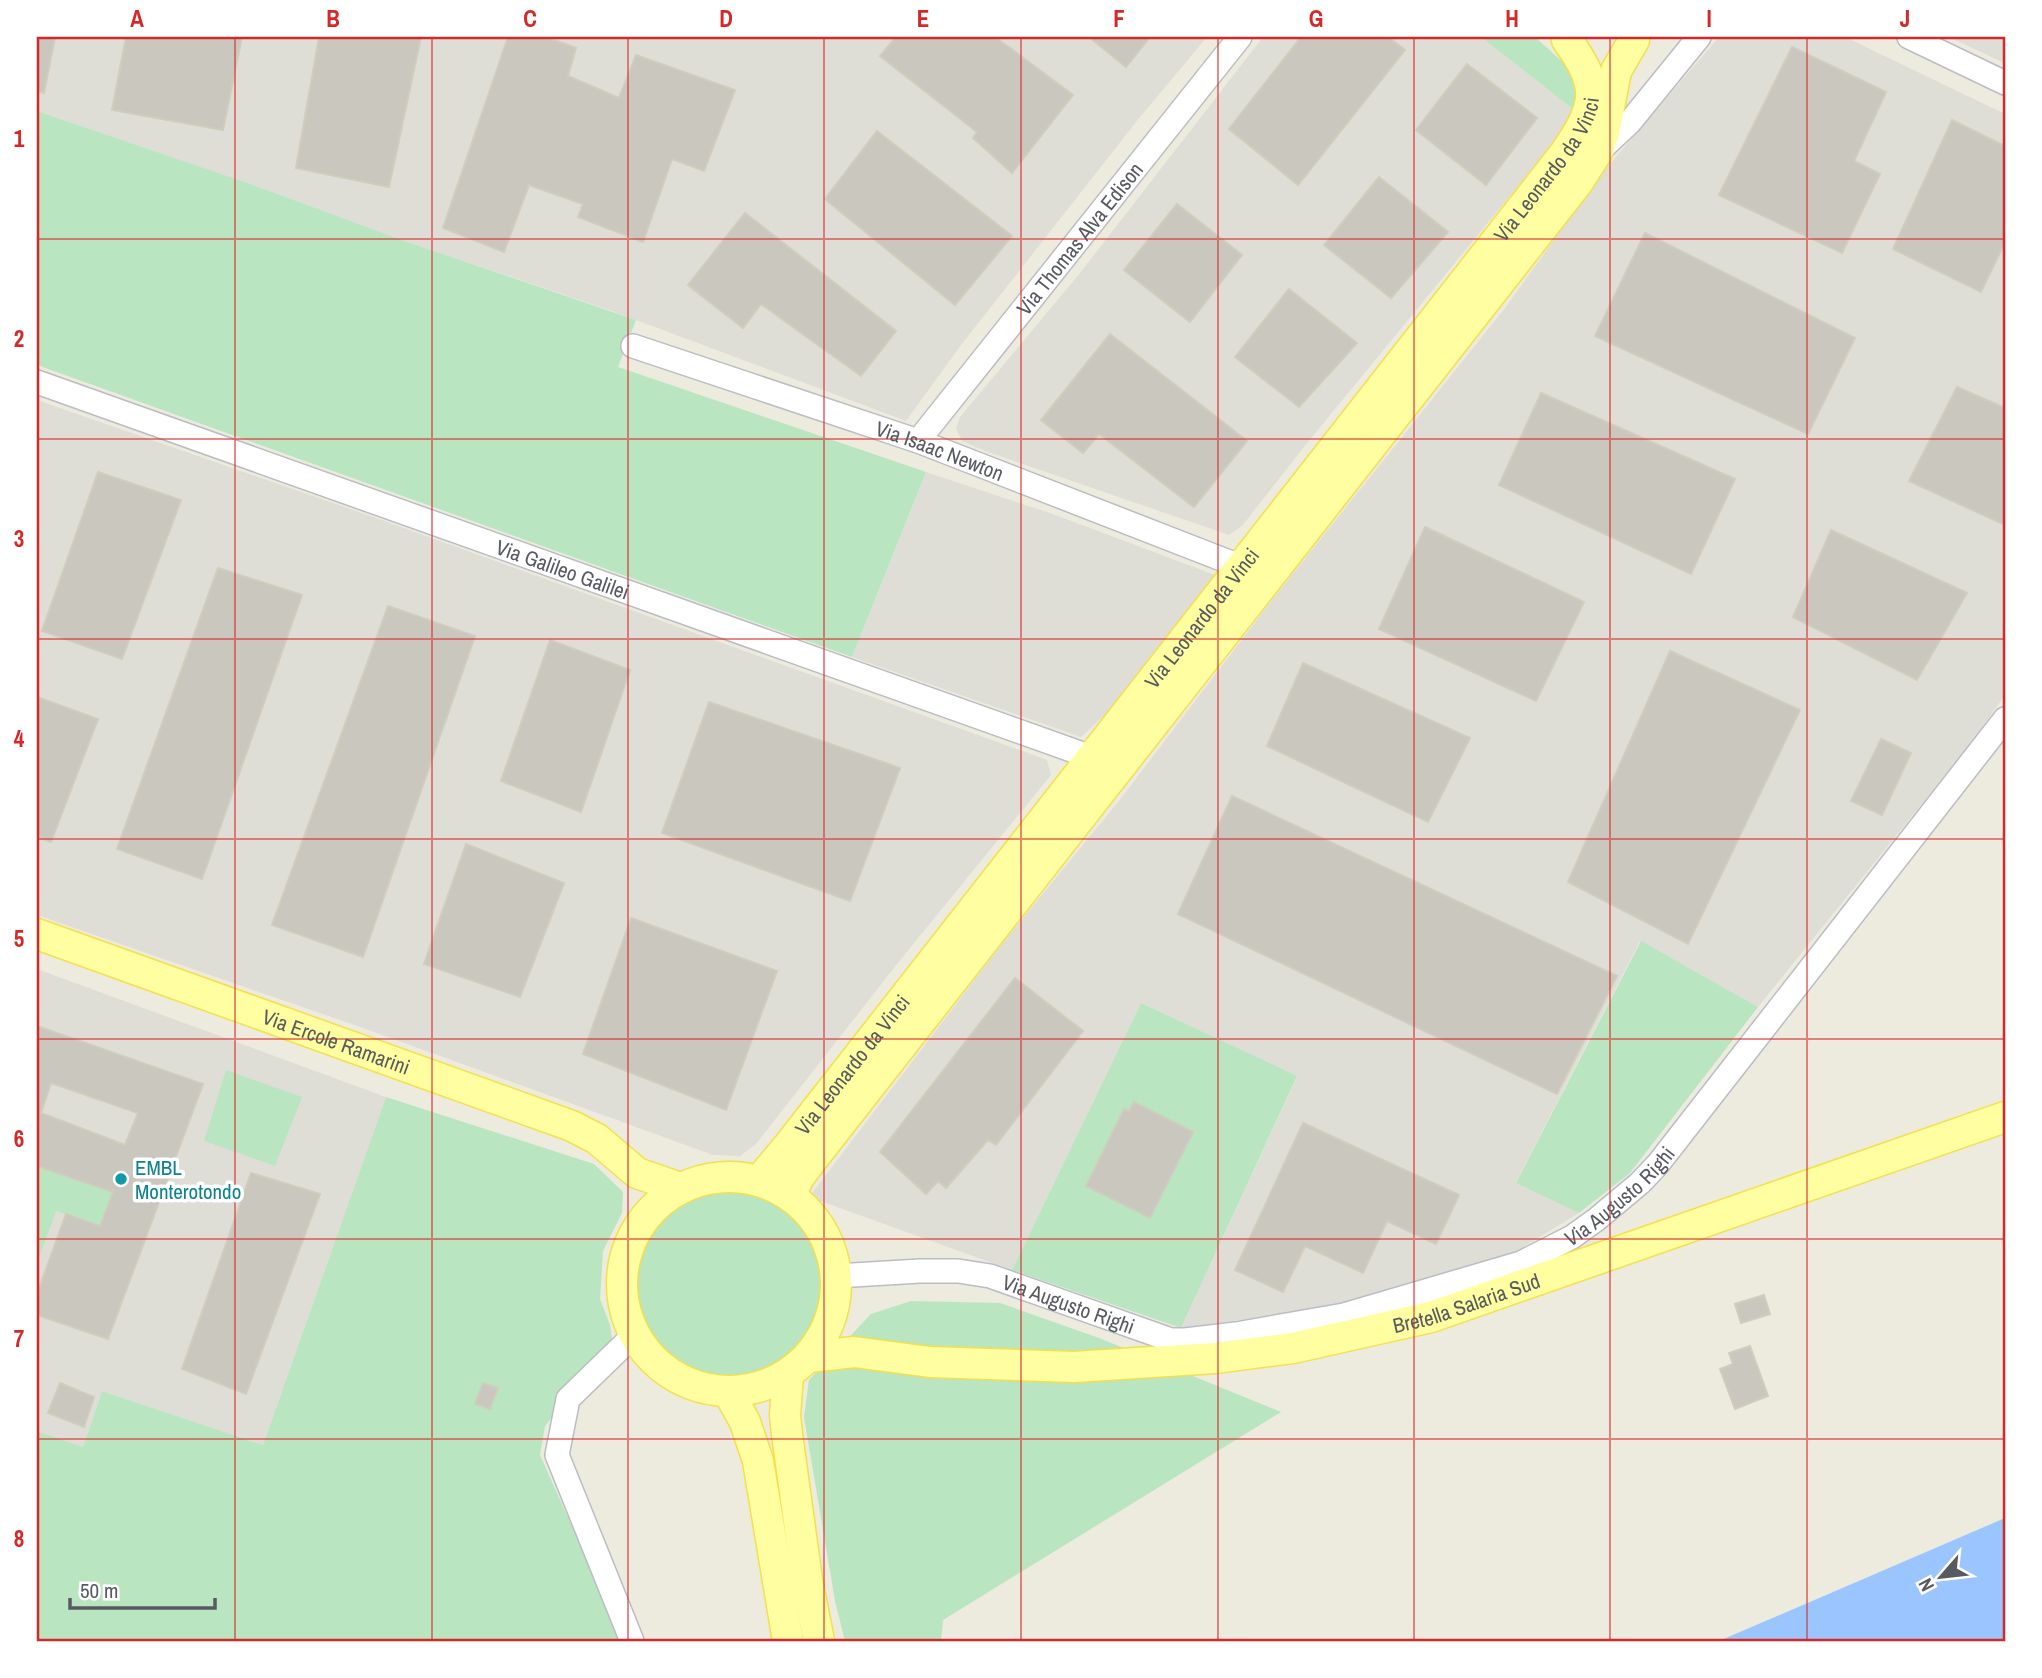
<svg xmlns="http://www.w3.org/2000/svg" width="2042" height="1678" font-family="'Archivo Narrow',sans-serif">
<rect width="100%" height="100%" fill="#ecebde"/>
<path fill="#dfded6" d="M37 37H1207L1140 117 961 345 906 421 612 311 402 240 248 183 37 111Z
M1263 37H1481L1578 113 1303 448 1242 526 1229 535 985 451 962 441 956 429 960 417 1080 273Z
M1719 37H1845L2005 114V695L1966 749 1758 1007 1640 941 1516 1182 1579 1213 1515 1252 1330 1307 1181 1328 1297 1077 1141 1003 1012 1270 809 1197 1002 944 1122 797 1272 600 1505 308 1602 173Z
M1949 37H2005V64L2000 61Z
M37 400 379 519 1047 760 1051 775 897 964 756 1144 740 1156 713 1155 363 1028 37 915Z
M926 472 1050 513 1215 575 1164 645 1106 714 1081 737 852 657Z
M37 969 386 1097 263 1445 102 1391 83 1447 37 1431Z"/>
<path fill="#b9e5c0" d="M1481 37H1535L1577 75 1578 113Z
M37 111 248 183 402 240 636 320 618 367 926 472 852 657 37 365Z
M1641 941 1758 1007 1630 1173 1579 1213 1516 1183Z
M1141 1003 1297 1076 1181 1328 1012 1270Z
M226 1070 302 1097 275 1166 204 1141Z
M386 1097 594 1164 623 1192 622 1213 603 1251 600 1299 610 1325 613 1347 580 1382 545 1426 540 1455 623 1641H37V1431L83 1447 102 1391 263 1445Z
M37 1166 113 1192 100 1226 56 1211 37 1263Z
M634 1282a94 94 0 1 1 188 0a94 94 0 1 1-188 0Z
M911 1301 1000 1303 1099 1338 1281 1412 943 1620 941 1641H845L835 1601 804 1417 809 1380 871 1314Z"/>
<path fill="#9bc5ff" d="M2005 1518V1641H1719Z"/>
<path fill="#c9c7be" stroke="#d0cdbd" stroke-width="2" fill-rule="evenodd" d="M37 37H55L44 93 37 92Z
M126 37H242L223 130 112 110Z
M319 37H421L389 187 296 168Z
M508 37H545L576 48 568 76 619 98 636 55 735 90 704 171 672 159 643 242 578 217 583 204 529 185 504 252 443 228Z
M896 37H995L1073 95 1012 173 973 138 977 132 880 56Z
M1089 37H1150L1126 67Z
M1301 37H1388L1405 50 1298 185 1229 129Z
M1792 47 1886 92 1854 161 1880 174 1842 253 1719 195Z
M1467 64 1537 118 1486 185 1416 130Z
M1952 120 2005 146V242L1981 292 1893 249Z
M877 131 1012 236 955 305 825 199Z
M1379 177 1448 232 1391 298 1324 245Z
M1177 204 1242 255 1190 322 1124 270Z
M745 213 896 331 861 376 761 304 743 328 688 285Z
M1645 233 1855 338 1808 434 1595 336Z
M1289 289 1357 343 1299 407 1235 357Z
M1110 334 1247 441 1194 507 1099 434 1083 453 1041 420Z
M1957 387 2005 408V525L1909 481Z
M1541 393 1735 479 1691 574 1499 485Z
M98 472 181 500 122 659 42 631Z
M1425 527 1584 602 1536 701 1379 629Z
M1831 530 1967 593 1917 680 1793 617Z
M218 568 302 595 202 879 117 849Z
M388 606 475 636 363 957 272 925Z
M550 640 630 670 581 812 501 781Z
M1670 651 1800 710 1688 944 1568 882Z
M1303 663 1470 738 1428 822 1267 746Z
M37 697 98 719 51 842 37 837Z
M709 702 900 768 850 901 662 833Z
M1881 739 1911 753 1882 815 1851 801Z
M1232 796 1617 976 1557 1094 1178 914Z
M466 844 564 883 520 997 424 964Z
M631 918 777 971 726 1110 583 1054Z
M1015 978 1083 1031 996 1145 988 1140 946 1188 938 1181 926 1194 880 1152Z
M37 1026 203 1084 108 1339 37 1315V1294L66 1214 100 1226 113 1192 37 1166ZM51 1083 138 1113 125 1145 41 1113Z
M1134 1102 1193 1132 1150 1218 1086 1186 1124 1109 1129 1111Z
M1303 1123 1459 1195 1436 1244 1387 1221 1363 1273 1305 1246 1283 1292 1235 1270Z
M251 1173 320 1194 246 1394 182 1369Z
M1764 1295 1770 1314 1741 1323 1735 1304Z
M1750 1346 1768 1396 1735 1409 1720 1369 1733 1364 1729 1353Z
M60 1383 94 1397 84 1427 48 1413Z
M483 1383 498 1388 490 1409 475 1404Z"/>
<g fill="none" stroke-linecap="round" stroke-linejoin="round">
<g stroke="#bcbdc4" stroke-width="26">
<g id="minor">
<path d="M1909 37 2005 83"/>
<path d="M1598 152 1630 122 1699 37"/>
<path id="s1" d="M633 346 918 441 1242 567"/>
<path id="s2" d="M37 382 1091 757"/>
<path id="s3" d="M918 441 1240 37"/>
<path id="s4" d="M836 1276 920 1271H958L990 1276 1171 1340H1185L1236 1334 1344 1315 1521 1263 1572 1237 1597 1219 1640 1183 1658 1164 2005 719"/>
<path d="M632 1641 557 1455 568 1399 634 1335"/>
</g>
</g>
<g stroke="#f6df4d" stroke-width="33">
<g id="major">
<path id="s5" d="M37 934 572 1126 597 1139 637 1173 680 1188"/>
<circle cx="729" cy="1284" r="107"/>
<path id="s6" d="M759 1181 789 1145 1565 153C1597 106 1602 88 1567 40"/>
<path d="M790 1195 799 1177 811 1161 1578 182 1596 154 1604 133 1616 71 1634 40"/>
<path id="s7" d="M809 1357 854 1352 930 1362 1074 1367 1215 1358 1293 1348 1431 1317 2005 1117"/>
<path d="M788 1375 785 1415 787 1434 807 1580 819 1641"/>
<path d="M729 1393 745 1422 758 1461 788 1641"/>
</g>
</g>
<use href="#minor" stroke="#fff" stroke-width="23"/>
<use href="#major" stroke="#fffea0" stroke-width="30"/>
</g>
<path fill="none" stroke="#d62828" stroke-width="2" stroke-opacity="0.55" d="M235 37V1641M432 37V1641M628 37V1641M824 37V1641M1021 37V1641M1218 37V1641M1414 37V1641M1610 37V1641M1807 37V1641M37 239H2005M37 439H2005M37 639H2005M37 839H2005M37 1039H2005M37 1239H2005M37 1439H2005"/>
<circle fill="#0f9aa8" stroke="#fff" stroke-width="2.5" cx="121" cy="1179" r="7"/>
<g text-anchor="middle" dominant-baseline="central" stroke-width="7" stroke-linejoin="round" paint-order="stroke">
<g font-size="21" fill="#585a61" stroke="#fff">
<text stroke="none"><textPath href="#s6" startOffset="1283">Via Leonardo da Vinci</textPath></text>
<text stroke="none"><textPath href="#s3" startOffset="259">Via Thomas Alva Edison</textPath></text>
<text stroke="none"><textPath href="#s1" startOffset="324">Via Isaac Newton</textPath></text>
<text stroke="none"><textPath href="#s2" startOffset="558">Via Galileo Galilei</textPath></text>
<text stroke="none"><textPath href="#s6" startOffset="716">Via Leonardo da Vinci</textPath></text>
<text stroke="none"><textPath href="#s5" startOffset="318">Via Ercole Ramarini</textPath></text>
<text stroke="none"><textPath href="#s6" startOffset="149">Via Leonardo da Vinci</textPath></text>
<text stroke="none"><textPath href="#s4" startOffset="826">Via Augusto Righi</textPath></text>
<text stroke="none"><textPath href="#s7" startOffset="665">Bretella Salaria Sud</textPath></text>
<text stroke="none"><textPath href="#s4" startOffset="238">Via Augusto Righi</textPath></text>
</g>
<g font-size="21" fill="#0d838f" stroke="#fff" text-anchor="start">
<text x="135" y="1167">EMBL<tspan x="135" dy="24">Monterotondo</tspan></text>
</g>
</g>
<rect width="2042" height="1678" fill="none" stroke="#ffffff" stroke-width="77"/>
<g transform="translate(1941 1577) rotate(242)" stroke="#ffffff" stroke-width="5" paint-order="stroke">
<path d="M0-5L12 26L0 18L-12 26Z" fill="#585a61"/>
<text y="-10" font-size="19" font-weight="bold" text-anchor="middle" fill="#585a61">N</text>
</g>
<path d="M70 1598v10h145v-10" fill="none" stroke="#585a61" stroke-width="3.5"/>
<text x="80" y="1598" font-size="21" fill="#585a61" stroke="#ffffff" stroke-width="5" paint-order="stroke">50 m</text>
<rect x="38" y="38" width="1966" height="1602" fill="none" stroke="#d62828" stroke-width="2.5"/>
<g font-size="23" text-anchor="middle" font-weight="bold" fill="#d62828">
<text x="137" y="27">A</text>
<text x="333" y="27">B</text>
<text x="530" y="27">C</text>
<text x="726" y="27">D</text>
<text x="923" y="27">E</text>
<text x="1119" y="27">F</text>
<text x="1316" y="27">G</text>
<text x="1512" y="27">H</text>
<text x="1709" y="27">I</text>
<text x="1905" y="27">J</text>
<text x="19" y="147">1</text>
<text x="19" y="347">2</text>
<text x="19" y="547">3</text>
<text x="19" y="747">4</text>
<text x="19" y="947">5</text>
<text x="19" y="1147">6</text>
<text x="19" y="1347">7</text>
<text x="19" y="1547">8</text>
</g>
</svg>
